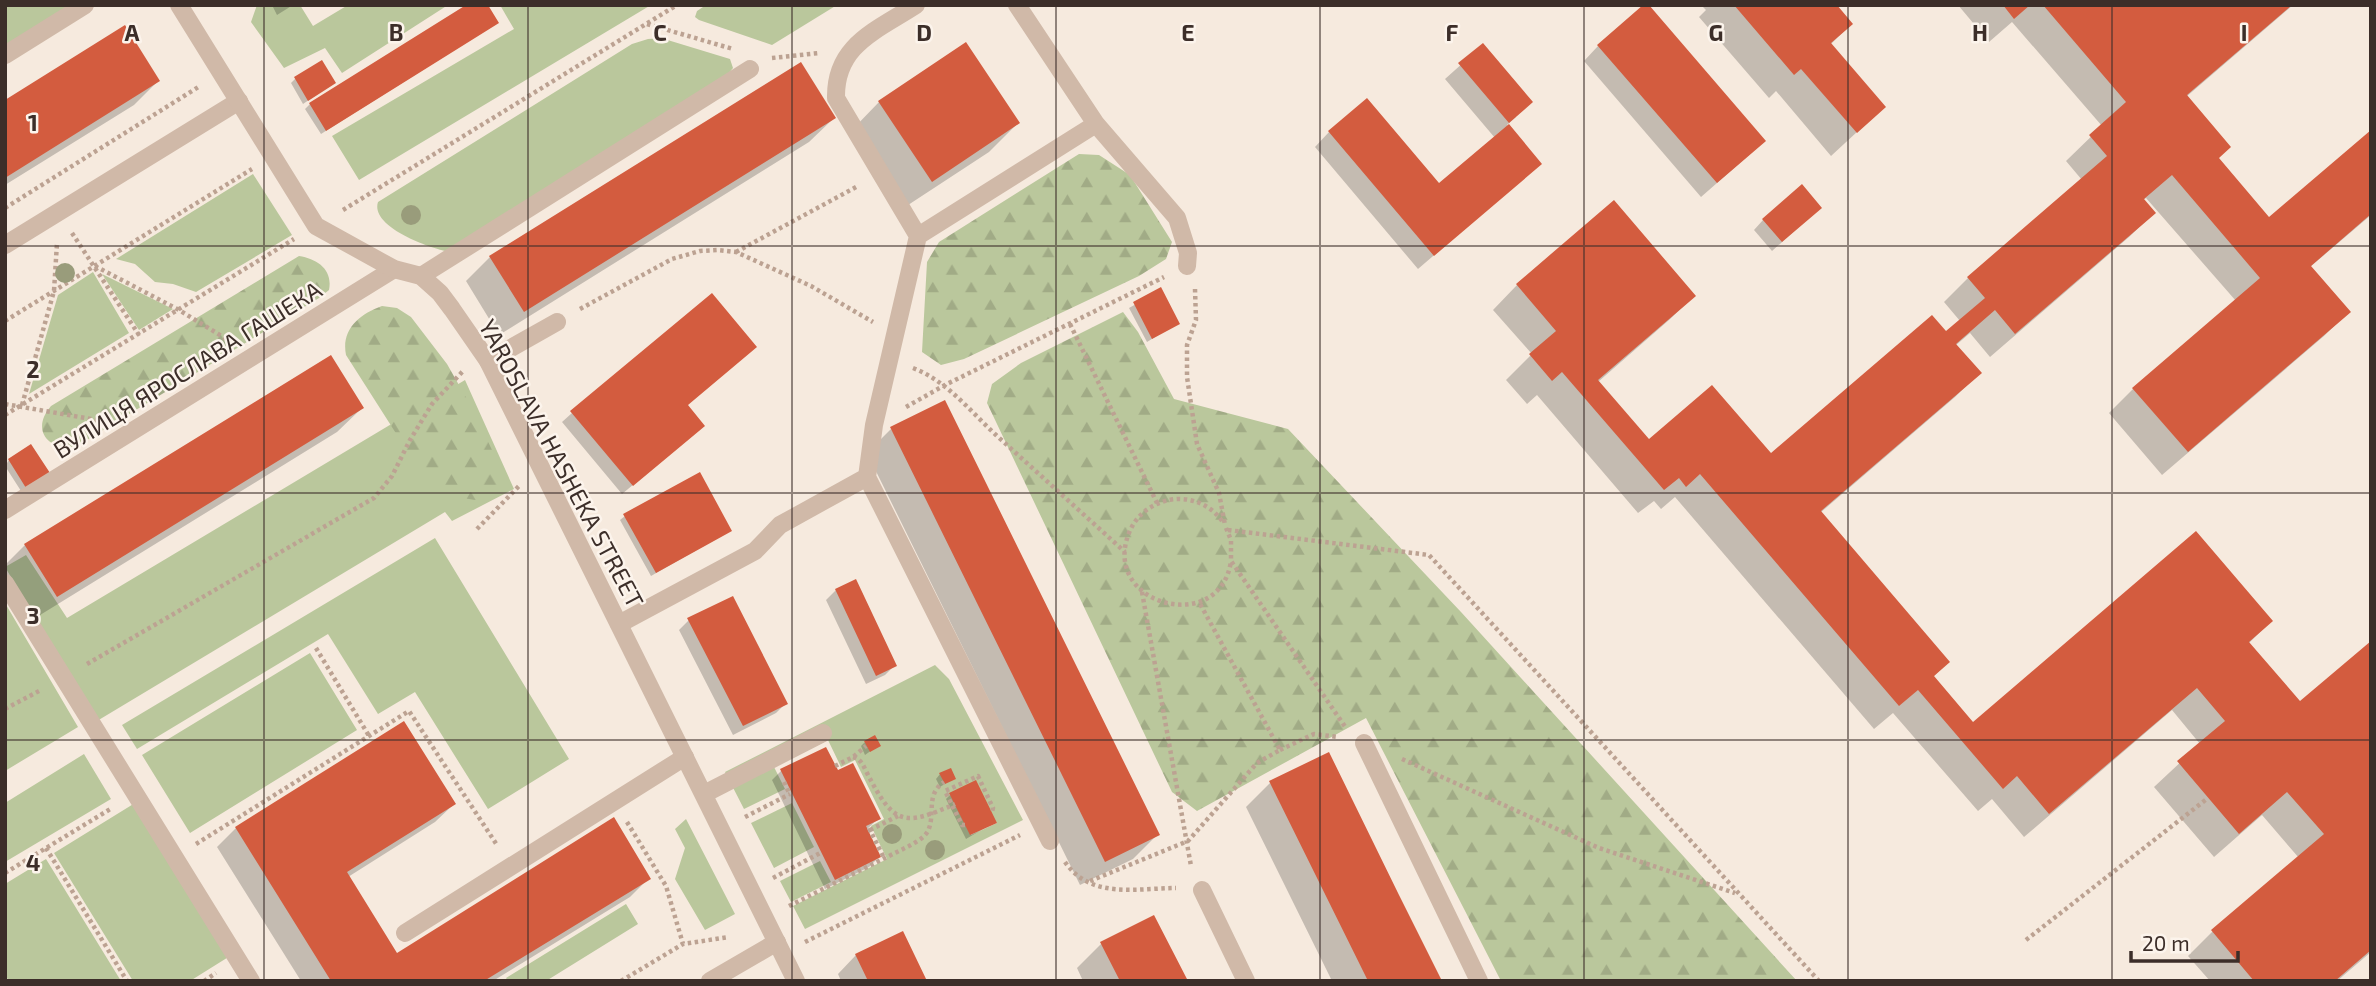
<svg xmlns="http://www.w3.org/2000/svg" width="2376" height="986" font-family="'Exo 2',sans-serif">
<defs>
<pattern id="forest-firs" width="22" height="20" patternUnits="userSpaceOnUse" patternTransform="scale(1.75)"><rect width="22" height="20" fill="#bac79c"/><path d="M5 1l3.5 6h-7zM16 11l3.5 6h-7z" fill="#a1ab86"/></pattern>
</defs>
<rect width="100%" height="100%" fill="#f6eade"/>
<path fill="#bac79c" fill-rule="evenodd" d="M5 5H74L5 48Z
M257 5H300L313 26 348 5H448L342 73 325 48 284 68 251 22Z
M500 5H651L359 180 332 136 514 29Z
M706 5H837L772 45 699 20 695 17 697 11Z
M661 38 730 59 733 68 728 74 446 251C427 247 370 226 378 202L632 44 648 39Z
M253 174 292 235 196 292 173 284 155 282 135 264 116 259Z
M93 272 129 333 29 394 58 295Z
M102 274 173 309 139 330Z
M465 380 514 489 452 521 445 512 97 721 5 567 26 555 67 618Z
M435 538 569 759 488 809 415 692 378 714 328 634 137 749 122 725Z
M5 603 78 727 5 771Z
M310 653 357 730 190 833 142 755Z
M935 665 949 679 1023 820 805 929 793 906 887 859 871 826 884 819 855 760 841 767 828 740 774 767 785 789 744 809 725 772ZM950 793 997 823 971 835Z
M84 754 111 799 5 862V803Z
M135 803 230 956 190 981H133L54 853Z
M792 803 814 847 774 868 751 823Z
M686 819 735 914 705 930 675 879 685 848 675 829Z
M46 859 121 981H9L5 975V884Z
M820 861 831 882 791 902 780 881Z
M626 904 638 924 546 981H508L506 978Z"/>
<path fill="url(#forest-firs)" d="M1079 154 1099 155 1130 175 1172 242 1166 259 1139 276 964 359 941 365 922 352 927 262 939 242Z
M299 256C318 259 333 270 329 290L319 298 77 446C49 452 30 430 51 406Z
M382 306 397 308 411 317 447 364 472 408 502 471 500 487 490 497 475 500 457 497 438 487 420 471 346 355C341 330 359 314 382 306Z
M1123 312 1138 332 1174 399 1288 429 1461 612 1797 981H1501L1366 718 1197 811 1172 792 987 403 992 384 1021 363Z"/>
<path fill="#0003" d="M272 5H293L277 15Z
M469 5 497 23 321 134 305 109 310 104Z
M1701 5H1835L1851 24 1830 45 1884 107 1831 156 1776 91 1769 98 1699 17 1706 10Z
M1958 5H2293L2186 97 2217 159 2269 219 2371 132V215L2310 267 2348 312 2324 336 2162 475 2109 413 2133 389 2236 301 2146 198 2143 200 2154 213 2129 237 1990 357 1970 333 1955 346 1979 373 1955 397 1820 513 1948 662 1933 677 1973 724 2271 621 2248 644 2300 704 2371 643V952L2337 981H2210L2188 956 2212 932 2299 858 2262 815 2214 857 2154 787 2200 744 2172 710 2024 837 1992 799 1978 811 1893 713 1874 729 1675 497 1661 509 1654 501 1638 513 1537 395 1527 404 1506 380 1532 354 1493 310 1517 285 1614 203 1694 296 1669 320 1598 382 1649 441 1771 456 1945 334 1960 321 1944 302 1968 278 2082 180 2066 161 2102 126 2012 22 1989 42Z
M1483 45 1516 117 1507 125 1540 164 1418 269 1315 147 1329 132 1439 186 1495 138 1445 79Z
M1598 46 1749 155 1701 197 1584 61Z
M295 79 334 83 303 104 291 83Z
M158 81 134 105 5 185V102Z
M879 102 1018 123 989 152 902 209 851 131Z
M834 118 809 142 499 335 466 281 490 257Z
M1810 217 1772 251 1754 230 1763 220Z
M1161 290 1178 323 1147 342 1129 308Z
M362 408 337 432 32 620 5 576V565L25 545Z
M572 413 693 435 622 494 562 422Z
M891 429 1158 834 1133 859 1080 885 867 453Z
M9 460 47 473 21 491 5 466Z
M625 516 730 531 651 576 620 520Z
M836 590 895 665 885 675 866 684 826 600Z
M689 620 786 703 776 713 733 735 679 630Z
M403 723 454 804 435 822 348 877 396 955 649 878 630 897 493 981H301L217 847 236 828Z
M865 742 879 745 865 755 861 746Z
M781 771 837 773 879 818 866 830 879 857 869 867 825 889 772 780Z
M940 774 954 778 940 787 936 779Z
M1270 783 1440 981H1332L1246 807Z
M950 795 995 822 966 839 946 799Z
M1101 944 1186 981H1083L1077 968Z
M856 955 926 981H841L838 974Z"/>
<path fill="#d35c3f" d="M466 5H488L499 23 326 131 309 103Z
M1643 5H1649L1766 141 1717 183 1597 45Z
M1734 5H1837L1853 24 1831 43 1886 107 1857 133 1801 69 1794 75Z
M2003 5H2030L2014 19Z
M2043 5H2292L2187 95 2231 147 2219 158 2269 217 2371 130V214L2311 266 2351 312 2188 452 2132 388 2260 278 2172 175 2144 199 2156 213 2015 334 1995 310 1956 344 1982 373 1821 511 1950 662 1934 676 1973 722 2196 531 2273 621 2249 642 2300 701 2371 641V950L2335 981H2254L2211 930 2324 834 2287 792 2239 834 2177 761 2225 721 2197 688 2049 814 2017 776 2003 789 1918 690 1899 706 1700 474 1686 487 1679 478 1664 490 1562 372 1552 381 1529 354 1556 331 1516 284 1614 200 1696 296 1598 380 1649 439 1712 385 1771 453 1932 315 1946 331 1985 298 1967 277 2107 156 2089 135 2126 102Z
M125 25 160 81 5 178V100Z
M966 42 1020 123 932 182 878 101Z
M1483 43 1533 102 1509 123 1458 63Z
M322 60 336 83 308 101 294 77Z
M801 62 836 118 524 312 489 256Z
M1367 98 1439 183 1509 124 1542 164 1434 256 1328 131Z
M1802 184 1822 208 1782 242 1762 219Z
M1161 287 1180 324 1152 339 1133 302Z
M712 293 757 347 688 405 705 426 633 486 570 411Z
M331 355 364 408 57 597 24 544Z
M945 400 1160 835 1105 862 890 427Z
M31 444 50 473 26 488 8 459Z
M700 472 732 531 656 573 623 514Z
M856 579 897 666 876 676 835 589Z
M733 596 788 704 743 726 687 618Z
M404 721 456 804 347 872 397 953 614 817 651 879 484 981H331L235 827Z
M875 735 881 746 870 752 864 741Z
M826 747 838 770 853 763 881 819 866 826 881 857 835 880 780 769Z
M1329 752 1399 895 1442 981H1368L1269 781Z
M951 768 956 779 945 784 939 773Z
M976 780 997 823 970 835 949 793Z
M1154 915 1188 981H1120L1100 942Z
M903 931 927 981H868L855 954Z"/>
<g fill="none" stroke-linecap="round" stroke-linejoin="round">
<path stroke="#bca292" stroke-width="4.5" stroke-dasharray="3.5 3.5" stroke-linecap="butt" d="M647 24 733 49
M772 58 819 53
M5 208 200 86
M343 210 677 5
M72 233 139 335
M736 252 858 186
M95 266 179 310 228 340
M1195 289 1196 320 1187 345V377L1197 444 1219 493 1225 525
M580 309 672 259 700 251 717 250 736 252 811 286 873 322
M5 321 252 169
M1070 324 1157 503
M913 368C947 381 970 411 996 435 1039 474 1082 513 1125 552
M5 404 97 420
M22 405 54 291 57 243
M906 407 945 385 1164 277
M5 415 294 239
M1222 521C1210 504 1189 496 1169 500 1151 504 1136 515 1129 533 1100 605 1220 637 1231 561
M1226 528 1231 540V561L1346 728
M477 529 520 485
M1228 530 1429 555 1819 981
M1142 592 1191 866
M316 648 369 736
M87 664 374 498 392 476 410 440 432 404 463 371
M5 709 39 691
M1280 750 1314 734 1338 737
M853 757C861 759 863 765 867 773 894 825 903 827 955 804
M1402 759 1599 848 1735 893
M835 766 853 757 866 746
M784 782 790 795
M745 817 790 794
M627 822 666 886 683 944
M965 825H962L945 791 978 776 993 808 992 812
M870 830 898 816
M868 831 870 830 884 858
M196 844 409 711 497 845
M46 848 127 981
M1065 862C1091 900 1138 888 1176 888
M5 873 112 808
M773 878 822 852
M1090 881 1188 841 1257 763 1280 750 1199 602
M789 906 909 846C916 842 924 838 928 831 936 813 925 795 944 782
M2026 940 2208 798
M805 942 1020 835
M204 981 216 973
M621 981 683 944 729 937"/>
<path stroke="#d0b9a8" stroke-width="18" d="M916 5C876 31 835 45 836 98L918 236
M1017 5 1096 124 1177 218 1188 253 1187 266
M5 55 85 5
M5 245 239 101
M421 276 750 69
M488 361 557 322
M867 477 874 425 918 236 1096 124
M5 510 394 269
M5 583 251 981
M619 624 755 551 780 525 867 477 1050 841
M1364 743 1479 981
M704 794 823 733
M1202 890 1246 981
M405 933 685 757
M710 981 777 942"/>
<path stroke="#d0b9a8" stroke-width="18" d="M179 5 316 226 394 269 421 276 440 293 452 309 488 361 796 981"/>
</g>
<g fill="#999c7b">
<circle cx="411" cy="215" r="10"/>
<circle cx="65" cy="273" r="10"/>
<circle cx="892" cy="834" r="10"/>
<circle cx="935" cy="850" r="10"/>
</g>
<path fill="none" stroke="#3c2e29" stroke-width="2" stroke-opacity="0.55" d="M264 5V981M528 5V981M792 5V981M1056 5V981M1320 5V981M1584 5V981M1848 5V981M2112 5V981M5 246H2371M5 493H2371M5 740H2371"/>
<g text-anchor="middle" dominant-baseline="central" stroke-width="5" stroke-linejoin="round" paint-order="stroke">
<g font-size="24" fill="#3c2e29" stroke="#fcf4ec">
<text transform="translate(187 369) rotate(-32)">ВУЛИЦЯ ЯРОСЛАВА ГАШЕКА</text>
<text transform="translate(562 463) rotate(62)">YAROSLAVA HASHEKA STREET</text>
</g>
</g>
<g font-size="23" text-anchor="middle" font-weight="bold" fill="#3c2e29" stroke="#fcf4ec" stroke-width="5" stroke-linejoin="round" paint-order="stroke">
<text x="132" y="41">A</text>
<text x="396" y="41">B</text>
<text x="660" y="41">C</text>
<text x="924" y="41">D</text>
<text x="1188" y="41">E</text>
<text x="1452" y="41">F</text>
<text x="1716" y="41">G</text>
<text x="1980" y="41">H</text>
<text x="2244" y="41">I</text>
<text x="33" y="131">1</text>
<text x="33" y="378">2</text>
<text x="33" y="624">3</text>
<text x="33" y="871">4</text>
</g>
<rect width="2376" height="986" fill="none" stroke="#3c2e29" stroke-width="14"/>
<path d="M2131 951v10h107v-10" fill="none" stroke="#3c2e29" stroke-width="3.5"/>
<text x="2142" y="951" font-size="21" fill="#3c2e29" stroke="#fcf4ec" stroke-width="5" paint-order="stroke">20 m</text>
</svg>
